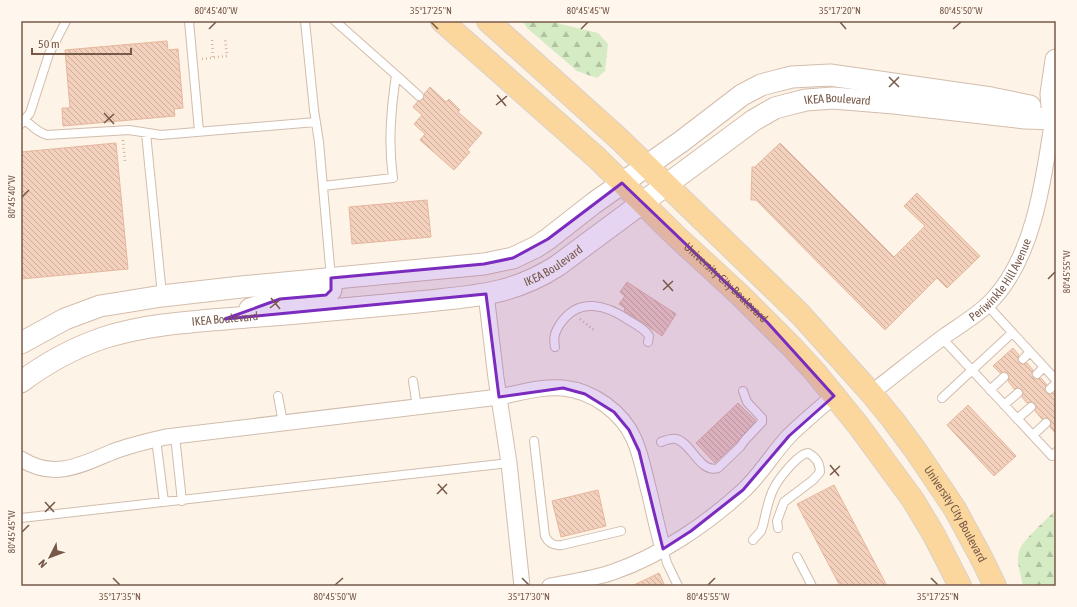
<svg xmlns="http://www.w3.org/2000/svg" width="1077" height="607" font-family="'Asap Condensed',sans-serif">
<defs>
<pattern id="forest-firs" width="22" height="20" patternUnits="userSpaceOnUse"><rect width="22" height="20" fill="#d5ebc4"/><path d="M5 1l3.5 6h-7zM16 11l3.5 6h-7z" fill="#b2c1a1"/></pattern>
<pattern id="building-back-hatch" width="6" height="6" patternUnits="userSpaceOnUse"><rect width="6" height="6" fill="#f3d1bd"/><path d="M-1 5l2 2M0 0l6 6M5-1l2 2" fill="none" stroke="#caad9c"/></pattern>
</defs>
<rect width="100%" height="100%" fill="#fdf3e6"/>
<path fill="url(#forest-firs)" d="M523 21H548L598 33 608 44 605 71 597 78 577 71 527 28Z
M1056 510V586H1023C1021 575 1015 559 1020 549 1024 539 1047 519 1056 510Z"/>
<path fill="url(#building-back-hatch)" stroke="#e6b79d" d="M167 41 168 50 178 49 183 108 174 109 175 116 63 126 62 108H70L65 50Z
M430 87 446 102 449 99 460 110 458 112 482 133 467 150 470 152 454 170 420 140 425 134 414 124 422 115 413 107 418 101 423 99 424 94Z
M116 143 128 269 21 279V152Z
M780 143 894 257 925 226 904 206 917 193 980 256 947 288 937 278 885 330 756 200H751L752 167H755Z
M427 200 431 237 352 244 349 207Z
M627 282 676 314 662 336 644 323 624 311 625 308 619 304 625 296 620 292Z
M1013 348 1019 355 1018 358 1019 363 1022 364 1027 363 1033 370 1032 373 1033 378 1036 379 1041 378 1047 385 1045 388 1046 393 1049 394 1054 393 1056 395V434L1050 427 1051 424 1050 420 1047 418 1042 419 1035 411 1036 406 1035 403 1030 402 1027 403 1022 397 1023 392 1022 389 1017 388 1014 389 1008 381 1009 378 1008 374 1005 372 1000 373 993 366Z
M738 403 756 421 736 443 715 463 696 443Z
M968 405 1016 456 994 476 947 425Z
M834 485 878 569 887 586H840L797 504Z
M598 490 606 526 561 537 552 501Z
M659 573 665 586H632Z"/>
<g fill="none" stroke-linecap="round" stroke-linejoin="round">
<g stroke="#d1bdae" stroke-width="10">
<path id="lane" d="M189 21 199 131
M305 21 314 110 319 142 331 278
M396 75 419 96
M25 120C32 126 37 132 47 135L129 130 161 135 316 122
M21 124 30 113 49 54 66 21
M146 133 162 295
M323 186 393 178C388 143 391 110 396 75L335 21
M987 305 1056 380
M942 338 1052 456 1056 452
M555 347C553 337 555 332 560 324 579 296 607 305 630 321 637 325 645 329 649 336L648 342
M1023 359 1030 352
M1037 374 1044 367
M413 381 417 407
M1050 389 1056 383
M990 390 1004 377
M278 396 283 423
M942 398 1012 333
M1004 405 1018 393
M1017 419 1031 407
M1033 435 1046 423
M175 436 182 501
M156 439 164 502
M534 441 545 536C549 544 554 546 562 545L621 531
M661 442C666 440 671 438 676 439 691 442 700 474 718 468L740 447 745 440 762 422V418L747 402 743 391
M21 518 509 463
M753 540 761 531 763 525C766 513 768 499 774 488 779 478 798 454 808 453 816 457 820 464 820 472L813 480 784 502 777 521 778 528
M663 549 667 563 678 586
M797 557 812 586"/>
</g>
<g stroke="#d1bdae" stroke-width="17">
<g id="street">
<path d="M486 294 496 378 509 463 522 586"/>
<path id="s1" d="M871 393C896 374 920 354 946 335 962 324 981 313 994 298 1035 253 1044 176 1053 118"/>
<path d="M21 459C54 480 81 465 112 452 130 445 148 441 166 437L499 397C520 393 542 386 563 388 593 391 622 412 634 439 642 457 645 477 650 495 654 513 658 531 663 549"/>
<path d="M550 586C571 582 593 579 613 572 660 556 707 524 744 490 761 474 773 453 789 436 803 422 819 409 834 396"/>
</g>
</g>
<g stroke="#d4bdac" stroke-width="23">
<g id="secondary">
<path d="M1053 118 1051 94 1056 60"/>
<path d="M250 309 280 299 326 295 331 290V278"/>
<path d="M21 343 65 319 100 306 119 303 162 296 241 287 484 264 513 258 536 247 548 239 594 203 682 141 742 95 761 85 772 82 792 77 830 75 991 98 1030 106"/>
<path id="s2" d="M21 382C46 363 74 348 103 338 152 322 208 321 259 316 312 312 365 307 418 302 472 296 510 296 557 266L754 120 775 108 786 105 806 100 833 98 894 103 1025 118 1056 119"/>
</g>
</g>
<g stroke="#d9d1cc" stroke-width="24">
<g id="primary">
<path id="s3" d="M442 21 597 158 677 237 740 295 792 347 815 372 858 425 913 500 934 535 960 586"/>
<path id="s4" d="M488 21 617 137 800 314 871 393 893 420 916 451 955 509 982 559 995 586"/>
</g>
</g>
<path stroke="#d8b4a0" stroke-width="2.5" stroke-dasharray="1 3" stroke-linecap="butt" d="M212 40 213 58
M202 59 227 56 225 38
M123 140 125 162
M580 319 595 331"/>
<use href="#lane" stroke="#fff" stroke-width="8"/>
<use href="#street" stroke="#fff" stroke-width="15"/>
<use href="#secondary" stroke="#fff" stroke-width="21"/>
<use href="#primary" stroke="#fcd79d" stroke-width="22"/>
</g>
<path fill="#7b2cbf" fill-opacity="0.2" stroke="#7b2cbf" stroke-width="3" stroke-linejoin="round" d="M622 183 767 322 834 396 789 436 743 490 691 531 663 549 639 451 629 430 614 412 585 394 563 388 499 397 486 294 225 319 280 299 326 295 331 290V278L484 264 513 258 548 239Z"/>
<path fill="none" stroke="#77594a" stroke-width="1.5" d="M431 22 438 29M840 22 846 29M209 29 216 22M581 29 588 22M953 29 961 22M889 77 899 87M889 87 899 77M497 95 506 106M496 105 507 96M104 113 114 124M104 123 114 114M22 197 29 190M1048 279 1055 272M663 280 673 291M663 290 673 281M271 298 280 309M270 308 281 299M830 465 839 476M830 475 840 466M438 484 447 494M437 494 447 484M45 502 54 512M45 512 55 502M22 532 29 525M113 578 120 585M522 578 529 585M931 578 938 585M335 585 343 578M708 585 715 578"/>
<g text-anchor="middle" dominant-baseline="central" stroke-width="3" stroke-linejoin="round" paint-order="stroke">
<g font-size="12" fill="#77594a" stroke="#fff7ed">
<text stroke="none"><textPath href="#s2" startOffset="889">IKEA Boulevard</textPath></text>
<text stroke="none"><textPath href="#s2" startOffset="553">IKEA Boulevard</textPath></text>
<text stroke="none"><textPath href="#s1" startOffset="174">Periwinkle Hill Avenue</textPath></text>
<text stroke="none"><textPath href="#s3" startOffset="386">University City Boulevard</textPath></text>
<text stroke="none"><textPath href="#s2" startOffset="217">IKEA Boulevard</textPath></text>
<text stroke="none"><textPath href="#s4" startOffset="682">University City Boulevard</textPath></text>
</g>
</g>
<rect width="1077" height="607" fill="none" stroke="#fff7ed" stroke-width="44"/>
<g transform="translate(50 557) rotate(228)" stroke="#fff7ed" stroke-width="3" paint-order="stroke">
<path d="M0-3L7 15L0 10L-7 15Z" fill="#77594a"/>
<text y="-6" font-size="11" font-weight="bold" text-anchor="middle" fill="#77594a">N</text>
</g>
<path d="M32 48v6h99v-6" fill="none" stroke="#77594a" stroke-width="2"/>
<text x="38" y="48" font-size="12" fill="#77594a" stroke="#fff7ed" stroke-width="3" paint-order="stroke">50 m</text>
<rect x="22" y="22" width="1033" height="563" fill="none" stroke="#77594a" stroke-width="1.5"/>
<g font-size="10" text-anchor="middle" fill="#77594a">
<text x="216" y="14">80°45'40"W</text>
<text x="431" y="14">35°17'25"N</text>
<text x="588" y="14">80°45'45"W</text>
<text x="840" y="14">35°17'20"N</text>
<text x="961" y="14">80°45'50"W</text>
<text transform="translate(11 197) rotate(-90)" y="4">80°45'40"W</text>
<text transform="translate(1066 272) rotate(-90)" y="4">80°45'55"W</text>
<text transform="translate(11 532) rotate(-90)" y="4">80°45'45"W</text>
<text x="120" y="600">35°17'35"N</text>
<text x="335" y="600">80°45'50"W</text>
<text x="529" y="600">35°17'30"N</text>
<text x="708" y="600">80°45'55"W</text>
<text x="938" y="600">35°17'25"N</text>
</g>
</svg>
